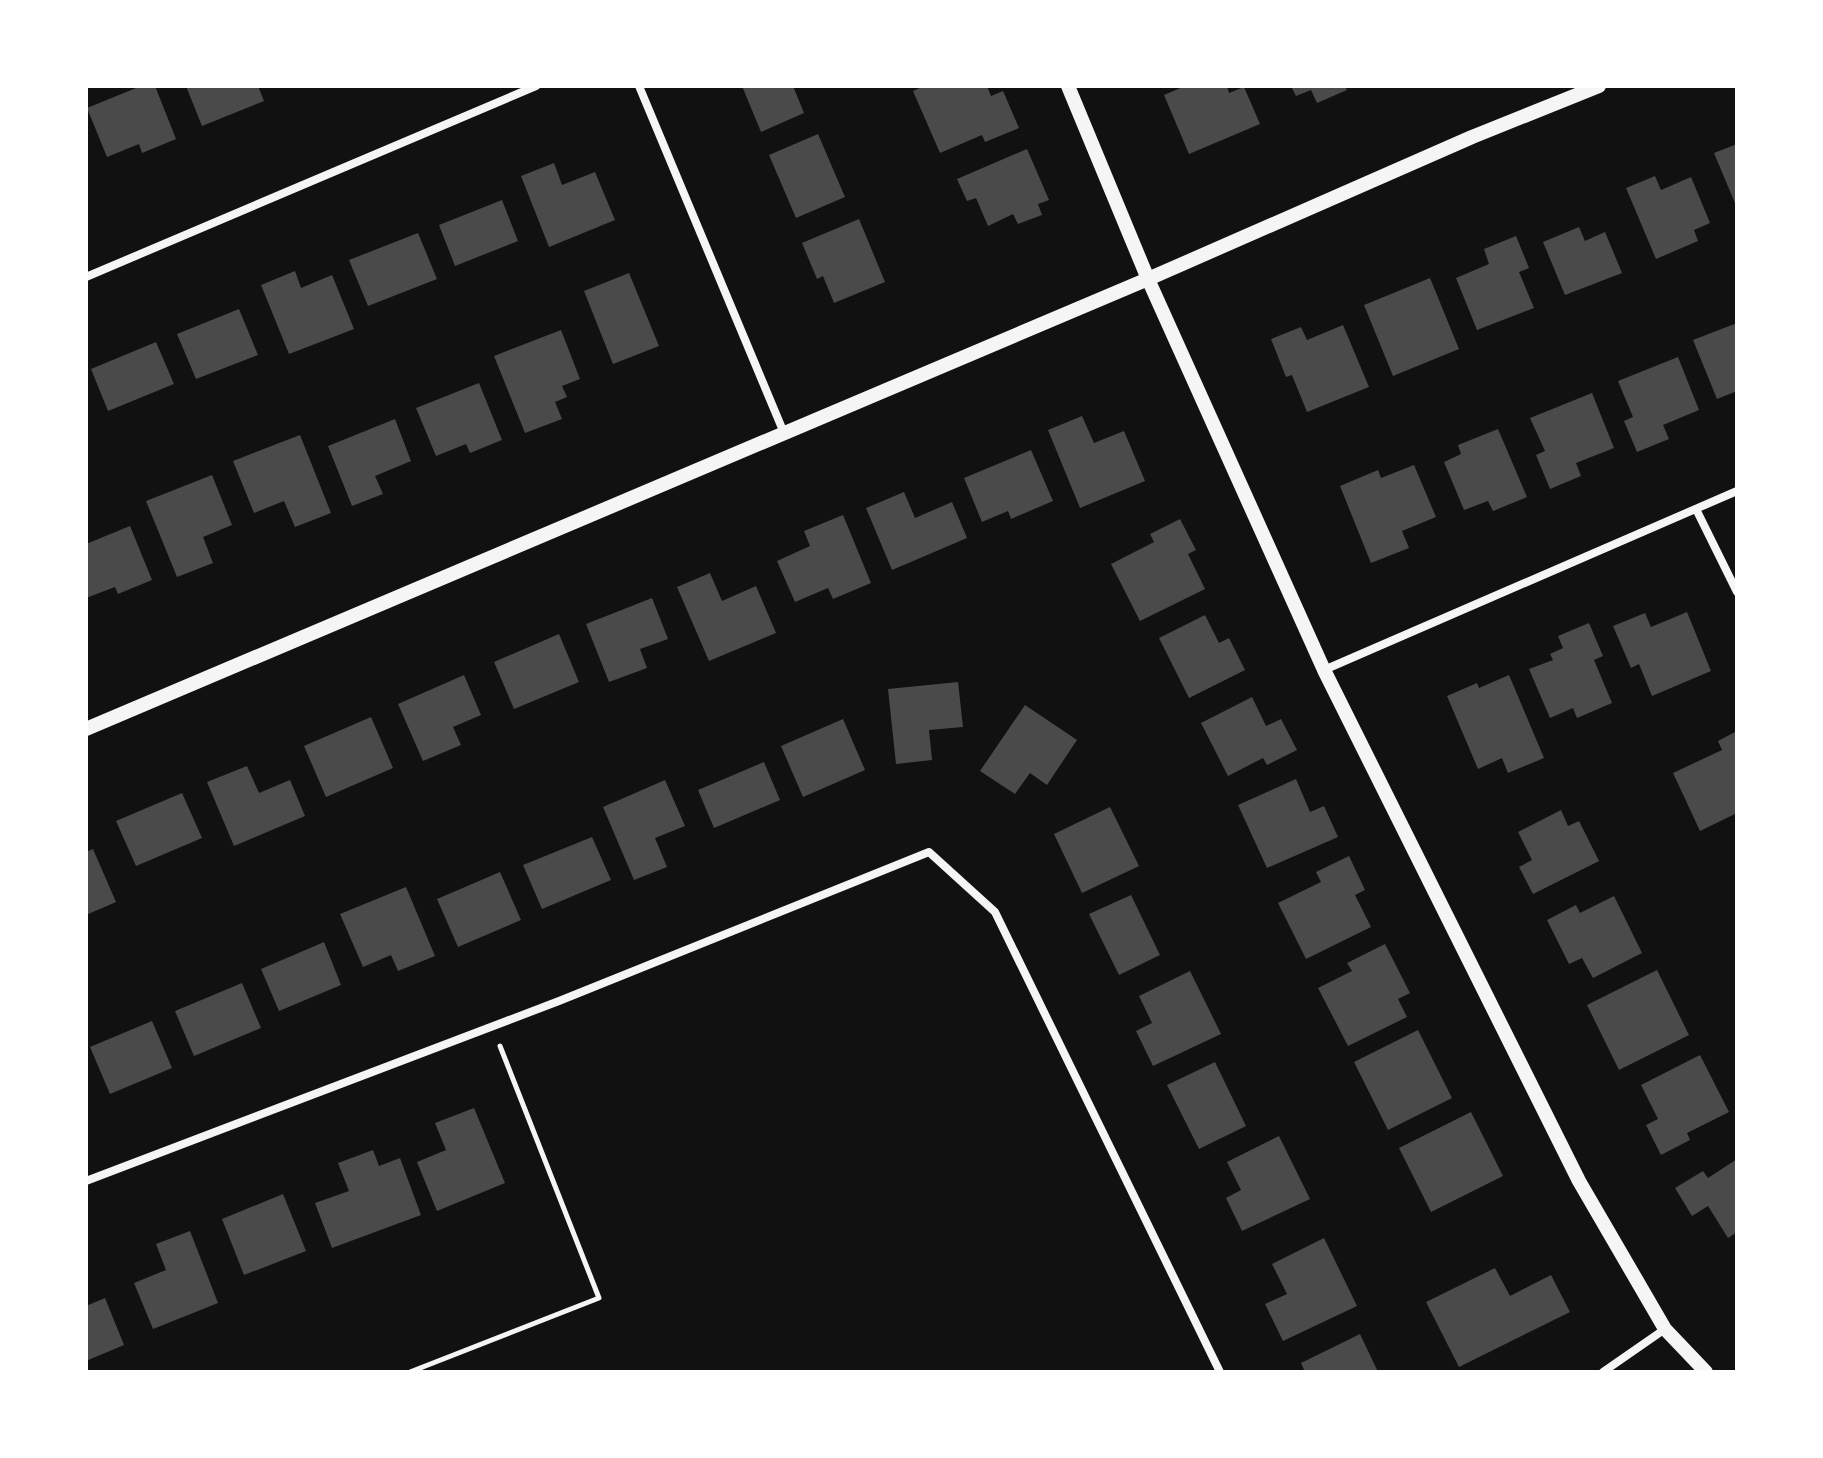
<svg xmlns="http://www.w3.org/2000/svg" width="1823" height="1458" font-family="'Exo 2',sans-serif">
<rect width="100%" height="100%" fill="#111"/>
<path fill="#4a4a4a" d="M141 86H155L176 139 142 153 139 144 107 157 87 108Z
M186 86H258L264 101 202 126Z
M742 86H793L804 113 761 132Z
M924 86H987L991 96 1003 91 1019 128 985 142 982 135 940 153 913 91Z
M1185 86H1227L1229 93 1244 87 1260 124 1189 154 1164 95Z
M1291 86H1345L1347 90 1317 103 1311 90 1296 96Z
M818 134 845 197 796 218 769 155Z
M1737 144V208L1714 153Z
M1027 149 1049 200 1038 204 1042 215 1018 224 1013 214 988 226 976 198 967 201 957 179Z
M554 163 562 185 595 172 615 220 549 247 521 176Z
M1655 176 1661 190 1691 177 1710 223 1694 230 1698 241 1656 259 1626 188Z
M502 200 518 241 455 266 439 225Z
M859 219 885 282 834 303 823 276 817 279 802 243Z
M1579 227 1585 241 1605 232 1622 273 1565 295 1543 242Z
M418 233 437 279 368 306 349 260Z
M1516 236 1529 268 1519 272 1534 308 1477 330 1456 278 1489 264 1484 249Z
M295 271 301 288 332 275 354 329 289 354 261 285Z
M629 273 659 346 613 364 584 291Z
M1430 278 1459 349 1393 376 1364 305Z
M239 309 258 355 196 379 177 334Z
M1737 323V391L1717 399 1693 340Z
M1343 325 1369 387 1307 412 1292 375 1286 377 1271 339 1301 327 1307 340Z
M561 330 580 379 562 386 567 397 555 402 562 419 525 433 494 356Z
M156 342 174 384 108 411 91 369Z
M1678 357 1699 410 1663 425 1669 439 1637 452 1624 421 1633 417 1618 381Z
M479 383 502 440 470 453 466 444 436 456 416 408Z
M1592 393 1614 448 1576 463 1581 476 1550 489 1536 455 1545 451 1530 418Z
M1082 416 1094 443 1124 431 1145 481 1080 508 1048 430Z
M395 419 411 461 375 476 383 494 352 506 328 446Z
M1498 429 1527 497 1493 511 1488 501 1464 510 1444 462 1461 454 1458 445Z
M300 435 331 513 295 527 284 501 254 513 233 461Z
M1031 450 1053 501 1011 519 1008 511 982 522 964 478Z
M1414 465 1436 517 1402 531 1409 548 1371 563 1340 486 1378 470 1381 478Z
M212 475 232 525 203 537 213 563 177 577 146 501Z
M904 492 915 518 952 502 967 538 892 570 866 508Z
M843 515 871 583 833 599 828 588 795 602 777 561 810 546 804 531Z
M1180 519 1196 550 1188 554 1205 589 1140 621 1111 564 1154 542 1150 534Z
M130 526 152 580 118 594 115 587 86 598V544Z
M710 573 722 601 756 586 776 633 709 661 677 587Z
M652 598 668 639 640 649 647 668 609 682 586 624Z
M1687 612 1711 671 1652 696 1639 664 1631 668 1613 626 1645 613 1651 627Z
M1205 615 1219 643 1229 638 1245 670 1189 698 1159 638Z
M1589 623 1603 656 1594 660 1612 703 1577 718 1573 708 1550 718 1529 669 1553 660 1550 654 1563 648 1558 636Z
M559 634 579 682 514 709 494 662Z
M464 675 481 715 453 727 461 745 423 761 398 704Z
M1509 675 1544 758 1508 773 1502 758 1478 769 1447 696 1477 683 1479 688Z
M958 682 963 727 929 730 932 760 896 764 888 689Z
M1252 697 1266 726 1281 719 1297 750 1267 765 1263 758 1228 776 1201 723Z
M1025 705 1077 740 1047 785 1030 773 1015 794 980 771Z
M371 717 393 768 326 797 304 746Z
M843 719 865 770 803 797 781 746Z
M1737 731V813L1700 831 1673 773 1722 750 1718 741Z
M764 762 780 800 714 828 698 790Z
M247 766 259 793 290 780 305 816 234 846 207 782Z
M1296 779 1310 812 1324 806 1338 837 1267 868 1238 805Z
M665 780 685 826 655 838 667 867 634 880 603 807Z
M182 793 202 838 136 866 116 821Z
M1110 807 1139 866 1082 893 1054 834Z
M1561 810 1568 826 1579 821 1599 861 1533 894 1519 867 1532 860 1518 832Z
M592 837 611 880 542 909 523 865Z
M93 849 116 902 86 915V852Z
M1349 856 1365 890 1355 895 1371 927 1306 959 1278 903 1321 882 1316 872Z
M500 872 521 920 458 947 437 899Z
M406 887 435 956 398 971 391 955 363 967 340 914Z
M1131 895 1160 955 1119 975 1089 914Z
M1614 896 1642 953 1593 978 1582 958 1569 964 1547 920 1576 905 1580 913Z
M324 942 341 985 279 1011 261 969Z
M1385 944 1410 993 1398 999 1407 1017 1348 1046 1318 988 1352 971 1347 963Z
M1657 970 1689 1035 1619 1070 1587 1005Z
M1190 971 1221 1034 1153 1066 1136 1031 1152 1023 1139 996Z
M242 983 261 1028 194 1056 175 1011Z
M152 1021 172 1068 110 1094 90 1047Z
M1418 1030 1452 1098 1388 1130 1354 1062Z
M1700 1055 1729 1112 1687 1133 1690 1140 1661 1155 1646 1125 1658 1119 1641 1085Z
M1215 1062 1246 1126 1199 1149 1167 1085Z
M474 1108 505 1183 437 1211 417 1162 446 1150 435 1123Z
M1471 1112 1503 1176 1431 1212 1399 1148Z
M1279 1136 1310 1199 1242 1231 1226 1198 1241 1190 1227 1162Z
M373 1150 379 1166 400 1158 421 1215 332 1248 315 1203 349 1191 338 1163Z
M1737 1159V1232L1728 1238 1708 1206 1692 1216 1675 1188 1703 1171 1708 1178Z
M283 1194 306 1251 244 1275 222 1219Z
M190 1231 218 1303 153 1329 134 1283 166 1270 156 1244Z
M1324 1238 1357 1306 1283 1341 1265 1304 1287 1294 1272 1264Z
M1495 1268 1510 1296 1551 1275 1570 1312 1459 1367 1426 1302Z
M105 1298 124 1345 86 1361V1306Z
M1360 1334 1378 1372H1305L1301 1363Z"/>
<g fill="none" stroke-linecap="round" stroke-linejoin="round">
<path stroke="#f5f5f5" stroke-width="5" d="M410 1372 599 1298 500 1046"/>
<path stroke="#f5f5f5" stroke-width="8" d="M639 86 784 433
M86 277 536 86
M1696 509 1737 592
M1324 670 1737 491
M86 1181 559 1001 929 852 995 912 1220 1372
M1603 1372 1665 1329"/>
<path stroke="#f5f5f5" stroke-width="14" d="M1068 86 1148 279 1324 670 1579 1181 1665 1329 1706 1372
M86 729 1148 279 1472 137 1599 86"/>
</g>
<rect width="1823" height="1458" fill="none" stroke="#ffffff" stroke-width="176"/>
</svg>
